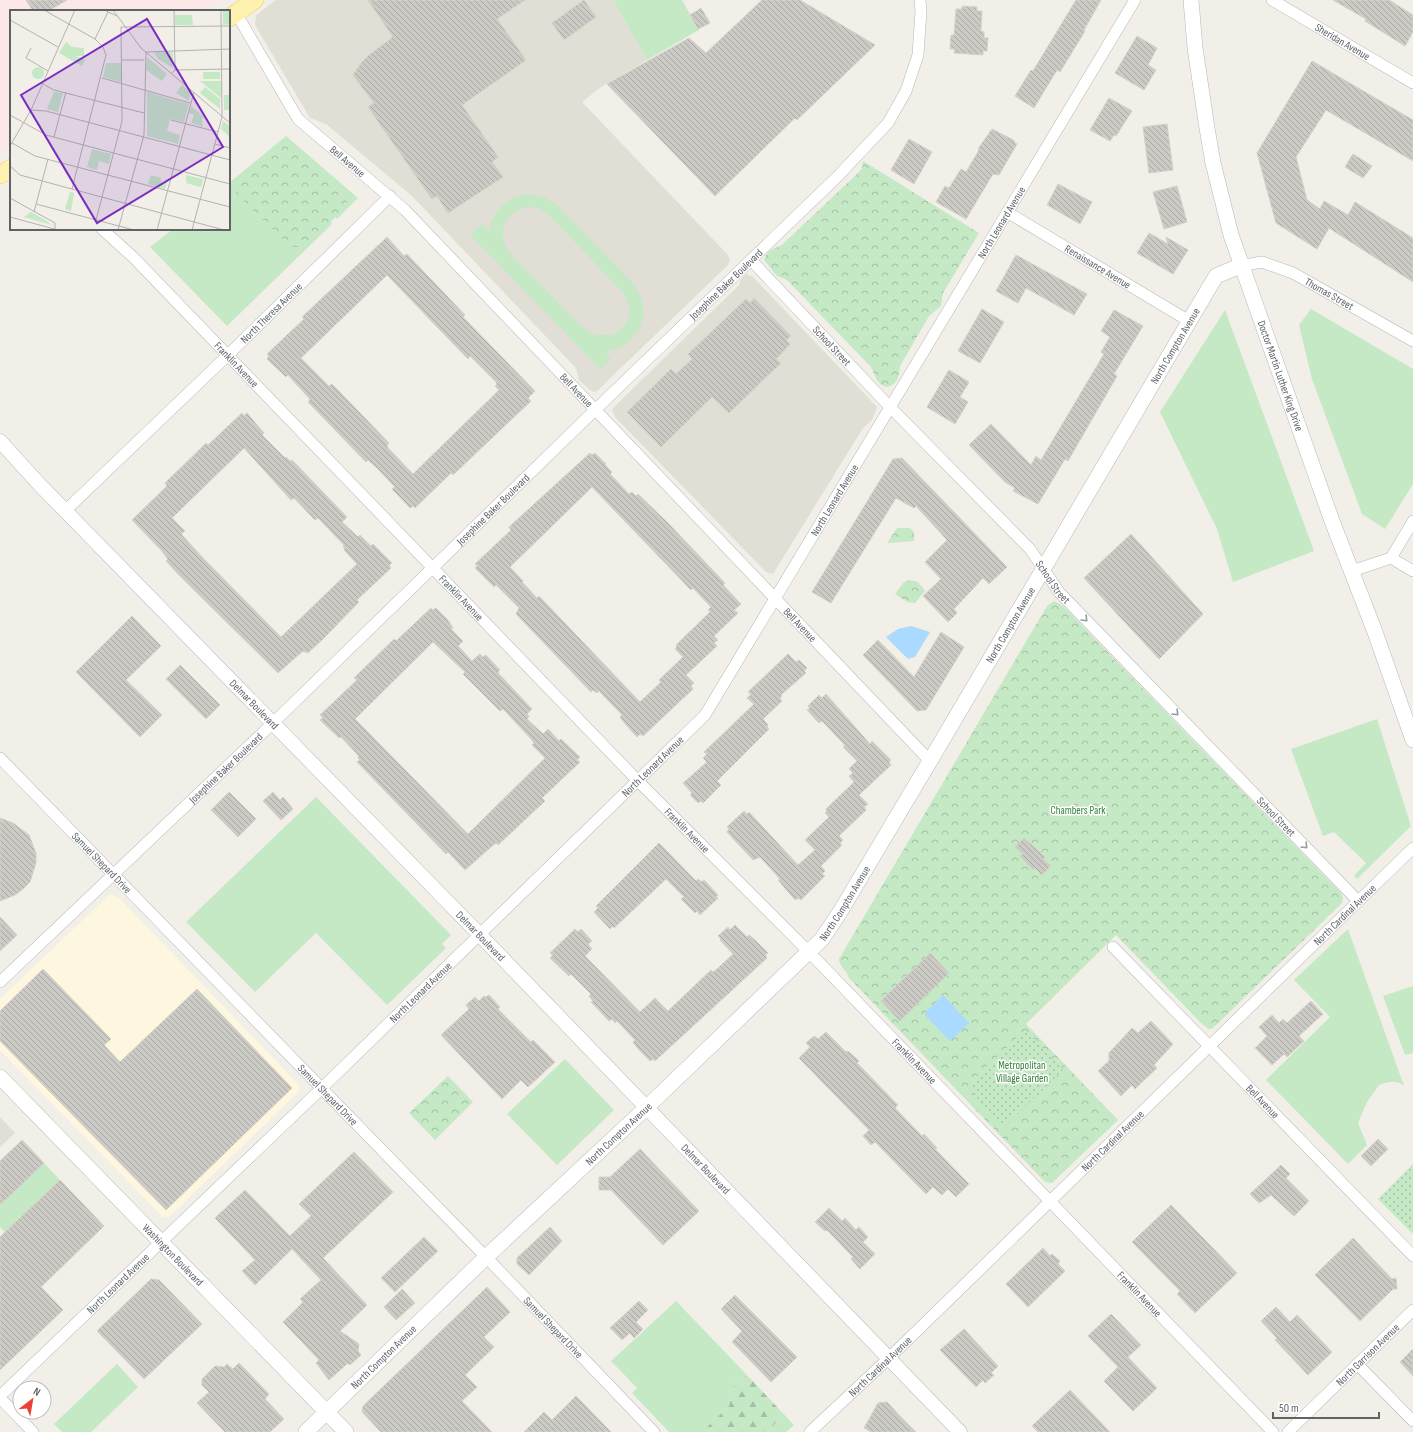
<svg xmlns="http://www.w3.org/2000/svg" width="1413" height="1432" font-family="'Sofia Sans Condensed',sans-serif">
<defs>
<pattern id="forest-firs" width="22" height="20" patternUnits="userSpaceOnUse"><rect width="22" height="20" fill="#c5e8c5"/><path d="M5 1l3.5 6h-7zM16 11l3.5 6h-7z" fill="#a3c0a4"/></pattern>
<pattern id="park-crowns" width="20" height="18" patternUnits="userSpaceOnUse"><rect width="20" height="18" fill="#c5e8c5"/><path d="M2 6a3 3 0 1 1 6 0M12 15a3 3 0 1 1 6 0" fill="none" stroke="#a3c0a4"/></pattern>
<pattern id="garden-dots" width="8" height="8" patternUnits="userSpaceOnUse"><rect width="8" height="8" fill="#c5e8c5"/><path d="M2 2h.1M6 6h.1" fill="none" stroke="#a3c0a4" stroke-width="1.8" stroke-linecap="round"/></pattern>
<pattern id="building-back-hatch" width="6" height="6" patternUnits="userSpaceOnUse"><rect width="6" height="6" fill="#cccac5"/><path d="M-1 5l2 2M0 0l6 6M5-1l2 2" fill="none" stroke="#a9a8a4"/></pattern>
</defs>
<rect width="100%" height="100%" fill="#f1efe8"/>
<path fill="#fef7e0" d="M110 894 119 898 299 1085 298 1092 170 1216 166 1217H163L0 1050V999Z"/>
<path fill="#e1ded6" d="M276 0H613L647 60 601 87 582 102 728 255 730 261 727 266 598 390 594 392 590 390 579 380 576 368 412 196 326 124 310 118 255 25 256 15Z
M746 274 753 277 877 407 872 420 863 428 773 574 766 572 615 417 612 409 739 285 741 279Z
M0 1117 15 1133 0 1147Z"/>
<path fill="#fce8e6" d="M0 0H221L205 11H11V146L0 153Z"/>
<path fill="#c5e8c5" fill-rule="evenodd" d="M613 0H682L699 30 647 60Z
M286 136 358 198 337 219 335 217 330 221 332 224 227 326 150 247 173 229H229V183Z
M527 194 544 197 556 204 631 281 642 299 644 316 639 330 627 343 619 348 605 352 611 359 600 369 470 235 482 224 489 231C494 209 506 198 527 194ZM531 207 540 209 553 219 624 294C641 323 612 347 584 329L509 252C495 231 506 209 531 207Z
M1311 309 1413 369V484L1385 529 1362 514 1312 379 1299 325Z
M1225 310 1314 551 1233 582 1217 529 1160 412Z
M1377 719 1411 826 1357 879 1354 876 1366 863 1334 832 1323 836 1291 749Z
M316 797 451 935 442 944 446 948 387 1005 316 933 255 992 186 922Z
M1348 929 1404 1086C1396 1079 1388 1082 1379 1085L1367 1102 1358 1123 1367 1145 1348 1164 1266 1080 1330 1017 1294 980Z
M1413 986V1053L1405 1055 1383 996Z
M565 1059 614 1110 557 1165 507 1114Z
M44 1163 60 1180 5 1232 0 1227V1205Z
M676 1301 747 1375 734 1383 729 1406 707 1427 709 1432H669L632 1393 637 1388 611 1361Z
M117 1364 138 1387 91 1432H62L54 1424Z
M779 1409 794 1425 786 1432H768L780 1417Z"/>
<path fill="url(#forest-firs)" d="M747 1375 779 1409 780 1417 768 1432H709L706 1428 729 1406 734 1383Z"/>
<path fill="url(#park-crowns)" d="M286 141 346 193 347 206 304 247H291L236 194 238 179Z
M863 161 979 233 943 293 941 306 929 316 900 366C899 375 899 383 888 387 877 386 875 375 871 367L787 280 777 276 764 260C768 248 775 249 783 244L859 172 862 168Z
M897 528H910L914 532V541L887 543Z
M910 580 918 582 925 591 915 603 907 602 895 594 904 582Z
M1054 601 1062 605 1341 893 1343 898 1342 903 1213 1028 1209 1029 1201 1023 1116 935 1026 1024 1118 1120 1052 1183 1045 1182 849 978C847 970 839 967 839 959L1047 606Z
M448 1076 473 1102 435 1140 409 1113Z"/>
<path fill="url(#garden-dots)" d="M1025 1030 1063 1070 1005 1126 971 1092 970 1083Z
M1413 1164V1234L1378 1199Z"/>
<path fill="#aadaff" d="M911 626 930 632 915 657 908 659 886 637 898 629Z
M943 995 969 1023 950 1041 924 1014Z"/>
<path fill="url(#building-back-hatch)" stroke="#d6d1c6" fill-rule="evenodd" d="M26 0H67L48 11H33Z
M368 0H525L497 19 526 60 462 105 498 157 492 162 503 177 448 213 437 196 432 199 368 107 374 103 353 75 361 63 369 55 393 37Z
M584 0 596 17 564 40 552 23Z
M762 0H800L875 45 797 120 795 118 715 196 607 84 689 38 706 53Z
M1076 0H1101L1084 30 1085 31 1060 72 1057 70 1034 108 1015 96 1031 70 1033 71Z
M1333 0H1389L1413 15V32L1405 46 1365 21 1366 19Z
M962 6 977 7V11H982L981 31 984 32V38H988L987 51H983V55L954 53 955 49H950L951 35H954L956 9H962Z
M701 8 710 23 698 29 690 15Z
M1137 36 1157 48 1148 65 1156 70 1144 90 1115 73Z
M1312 61 1413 120V161L1326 110 1296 157 1307 200 1320 209 1324 201 1348 215 1355 202 1413 238V282L1329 228 1317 249 1276 223 1257 153Z
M1109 98 1132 111 1116 136 1114 135 1110 141 1090 130Z
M1167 124 1173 170 1149 173 1143 127Z
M992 129 1015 141 1014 142 1017 144 999 175 993 174 966 219 936 202 945 186 949 188 961 169 966 172 979 150 978 149Z
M909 139 932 152 914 184 891 170Z
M1353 154 1372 166 1363 178 1345 167Z
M1058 184 1092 202 1080 224 1047 205Z
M1177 186 1187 222 1164 229 1153 192Z
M1149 233 1168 244 1166 237 1188 250 1173 274 1137 253Z
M387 237 404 256 407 254 426 274 465 315 463 317 535 391 528 398 531 401 453 475 451 473 415 508 413 506 410 508 392 489 395 487 377 468 368 460 366 462 308 402 310 400 309 398 288 375 286 377 267 359 269 356 267 354 304 319 302 317ZM387 275 468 359 470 356 496 382 497 384 495 386 499 390 413 474 388 448 387 445 389 443 332 384 329 386 301 358Z
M1016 255 1087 294 1074 315 1026 288 1018 303 996 291Z
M754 298 791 336 786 340 790 344 776 359 781 363 729 413 712 397 661 447 627 412 671 369 676 374 692 359 688 354 746 299 750 303Z
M982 309 1004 322 980 363 958 351Z
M1114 310 1143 326 1114 374 1117 376 1068 461 1065 459 1038 504 1013 491 1015 488 1005 482 969 445 991 424 1031 465 1036 456 1041 460 1104 354 1101 352 1110 337 1101 331Z
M949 370 969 382 960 397 968 402 955 424 927 407Z
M242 413 244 416 247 413 264 433 262 435 285 458 286 457 290 461 292 460 347 517 342 522 358 537 360 535 371 546 373 544 392 563 389 565 391 568 357 600 359 602 323 639 308 653 303 651 278 673 180 576 166 561 168 559 161 550 132 520 167 486 165 483 195 454 206 443 208 445ZM244 448 291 500 294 498 315 520 318 518 344 545 343 546 345 549 344 550 357 564 281 637 203 558 181 534 185 531 172 518Z
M590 453 592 455 595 453 606 464 605 465 612 472 610 474 629 494 632 492 636 496 638 494 668 523 725 583 723 585 741 604 734 610 738 613 714 636 718 640 714 643 717 646 686 675 694 683 691 686 693 689 643 736 640 734 637 737 626 725 620 717 622 715 599 691 597 693 593 690 591 692 516 614 519 608 496 585 494 587 475 568 478 566 475 564 511 530 509 527ZM592 487 691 590 693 588 711 607 708 610 710 612 676 645 677 647 675 649 683 657 659 680 661 682 640 702 539 596 537 598 522 582 523 581 510 567Z
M902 458 1007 567 989 584 983 578 954 609 957 613 948 622 923 596 941 579 925 562 947 540 916 506 914 508 896 498 831 603 812 592 893 459Z
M1131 534 1203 614 1159 659 1084 578Z
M431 608 433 610 436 608 447 619 453 628 451 629 463 641 458 646 472 661 480 654 483 657 486 655 500 670 498 672 499 674 532 709 527 714 529 716 527 719 543 734 548 729 559 741 561 739 580 757 577 760 580 762 542 798 545 801 498 845 496 843 491 847 465 870 448 852 446 854 357 762 360 760 358 758 359 756 341 737 339 738 320 720 323 718 320 715 357 680 354 678 394 639 396 641ZM433 642 465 672 463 674 500 711 503 709 532 740 534 743 532 745 545 758 468 834 355 719Z
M132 616 161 646 126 680 162 715 140 737 76 672Z
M941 632 964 647 926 710 917 711 863 655 878 640 914 677Z
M788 654 796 662 799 660 807 668 804 671 806 673 782 694 780 699 782 701 763 719 768 725 767 727 769 729 717 781 721 785 703 803 701 801 698 803 690 795 692 793 683 783 707 762 703 758 707 754 704 752 754 704 747 698 751 694 748 692Z
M180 665 220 705 206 719 166 679Z
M826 694 870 744 872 741 891 760 889 762 891 765 859 795 868 804 864 807 866 810 839 836 843 840 840 843 842 845 821 866 825 871 822 874 825 876 801 900 798 898 795 900 778 880 780 879 760 857 753 860 727 832 729 829 727 827 744 811 747 814 749 812 798 865 815 850 805 840 829 817 825 813 827 811 826 809 854 782 849 776 853 773 849 769 857 761 843 747 845 746 843 743 822 721 819 723 807 710 810 708 808 706 819 695 822 698Z
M229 792 256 819 238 837 211 810Z
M273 792 280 800 283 797 293 809 281 820 263 801Z
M0 818 13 823 29 835 36 853V863L30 882 23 889 15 895 0 901Z
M1024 838 1045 857 1043 859 1051 866 1042 875 1035 868 1033 870 1020 856 1023 854 1015 847Z
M659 843 696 881 698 879 702 882 704 880 718 895 716 897 718 898 700 915 697 911 695 913 681 899 684 897 666 879 614 928 613 926 610 929 594 912 598 908 596 906Z
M0 917 17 935 0 951Z
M735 925 747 937 749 935 756 941 768 953 765 955 767 958 655 1061 653 1059 650 1061 639 1050 633 1042 635 1040 617 1021 615 1023 612 1019 609 1021 591 1002 593 1001 589 996 591 994 571 974 569 976 550 958 553 955 550 953 575 929 578 932 581 929 592 941 588 944 592 949 585 956 640 1012 655 998 668 1011 711 970 713 972 716 970 733 954 720 940 721 939 718 936 728 927 730 930Z
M930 953 949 973 900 1021 881 1001Z
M43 969 111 1039 104 1045 120 1062 197 989 292 1088 166 1210 0 1041V1011Z
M489 995 500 1007 498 1009 531 1042 533 1040 555 1062 528 1087 521 1080 502 1099 441 1035 469 1009 466 1005 475 997 479 1001 484 996 486 997Z
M1311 1001 1323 1014 1299 1036 1304 1041 1287 1057 1284 1054 1272 1065 1255 1048 1267 1036 1259 1027 1272 1015 1279 1023 1283 1019 1287 1023Z
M1151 1021 1173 1044 1154 1065 1157 1068 1135 1089 1132 1085 1121 1096 1098 1071 1109 1061V1053L1132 1028 1138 1033Z
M826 1032 846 1052 848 1051 859 1061 857 1063 898 1105 895 1108 922 1136 924 1134 937 1148 935 1149 969 1184 956 1197 948 1189 942 1195 933 1187 926 1194 875 1142 871 1145 863 1136 869 1130 799 1058 810 1047 806 1043 814 1036 818 1039Z
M1378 1139 1388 1149 1371 1166 1361 1156Z
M22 1140 44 1163 0 1205V1161Z
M640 1149 699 1211 663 1245 611 1190H599V1177H610Z
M354 1152 393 1192 323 1258 367 1305 340 1331 359 1344 358 1351 361 1355 350 1365 348 1363 329 1380 316 1363 319 1360 283 1322 303 1302 300 1299 321 1280 292 1249 255 1285 242 1271 255 1260 215 1218 245 1190 290 1236 311 1216 299 1204Z
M1281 1165 1290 1174 1286 1178 1309 1201 1294 1216 1271 1195 1259 1203 1250 1194Z
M60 1180 104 1226 41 1287 63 1310 0 1370V1237Z
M1171 1205 1237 1273 1195 1313 1177 1294 1180 1291 1132 1242Z
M829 1208 842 1221 845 1218 856 1230 859 1227 868 1237 863 1242 875 1254 860 1269 851 1259 853 1257 827 1230 825 1231 815 1222Z
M550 1227 562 1241 529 1275 517 1264V1258Z
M424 1237 438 1251 395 1292 381 1278Z
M1353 1238 1392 1279 1396 1278 1397 1289H1393L1360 1321 1315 1275Z
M1043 1248 1050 1256 1052 1254 1060 1261 1058 1264 1065 1271 1028 1307 1006 1284Z
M151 1279 159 1280 202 1324 144 1379 97 1331Z
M487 1287 510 1312 484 1337 494 1347 465 1375 477 1387 462 1401 492 1432H381L362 1412 363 1406Z
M402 1289 415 1303 396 1320 384 1307Z
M735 1295 797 1357 771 1382 732 1342 742 1331 721 1309Z
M639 1301 648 1310 636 1322 643 1329 634 1338 630 1333 622 1340 610 1328Z
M1276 1307 1290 1322 1297 1315 1332 1352 1308 1375 1275 1340 1277 1338 1261 1321Z
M1111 1314 1141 1345 1128 1357 1157 1388 1133 1411 1104 1381 1118 1367 1088 1336Z
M964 1329 998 1366 991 1373 994 1375 985 1383 983 1380 976 1387 940 1350Z
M1413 1349V1376L1400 1362Z
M239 1363 269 1394 265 1399 284 1419 270 1432H225L197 1403 209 1392 202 1385V1379L215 1366 224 1367 227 1364 233 1369Z
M1070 1390 1110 1432H1038L1032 1426Z
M576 1396 611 1432H524L544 1412 552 1420Z
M887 1402 899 1415 916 1432H871L864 1428 878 1403Z"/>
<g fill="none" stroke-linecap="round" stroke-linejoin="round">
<g stroke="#b5b8bc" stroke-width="12">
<g id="minor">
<path id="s1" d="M1272 0 1413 83"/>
<path id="s2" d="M236 13 298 119 405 210 930 761"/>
<path id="s3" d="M1007 212 1189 321"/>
<path id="s4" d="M102 229 133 257 638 781 810 953 1273 1432"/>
<path id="s5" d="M751 260 889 406 1030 549 1059 592 1358 901"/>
<path id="s6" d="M1240 266 1262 262 1293 273 1413 341"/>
<path id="s7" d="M65 511 227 356 390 196"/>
<path d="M1391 558 1413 571"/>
<path d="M1352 571 1391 558 1413 521"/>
<path id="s8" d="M0 758 486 1257 654 1432"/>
<path id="s9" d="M1113 947 1413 1256"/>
<path id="s10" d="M0 982 273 723 595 410 837 177 888 123 906 91 918 55 921 11 920 0"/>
<path d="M1357 1364 1413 1421"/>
<path id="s11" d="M0 1396 322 1088 705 715 1135 0"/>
<path d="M0 1398 33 1432"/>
<path id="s12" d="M810 1432 888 1359 1413 848"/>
<path id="s13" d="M1288 1432 1413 1310"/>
</g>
</g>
<g stroke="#b5b8bc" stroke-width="15">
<g id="tertiary">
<path id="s14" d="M0 441 39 484 479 934 960 1432"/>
</g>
</g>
<g stroke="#b6babf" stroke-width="16">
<g id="secondary">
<path id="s15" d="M1191 0 1195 48 1207 128 1213 163 1231 235 1332 521 1375 632 1413 740"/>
<path id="s16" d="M0 1077 346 1432"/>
<path id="s17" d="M306 1432 486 1257 646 1108 822 939 840 912 930 761 1216 276 1240 266"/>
</g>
</g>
<g stroke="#f2c960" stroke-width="18">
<path id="primary" d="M229 18 255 0
M0 175 11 168"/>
</g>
<use href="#minor" stroke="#fff" stroke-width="11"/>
<use href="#tertiary" stroke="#fff" stroke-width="14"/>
<use href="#secondary" stroke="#fff" stroke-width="15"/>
<use href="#primary" stroke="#fff2af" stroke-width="17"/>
</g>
<defs><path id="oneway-chevron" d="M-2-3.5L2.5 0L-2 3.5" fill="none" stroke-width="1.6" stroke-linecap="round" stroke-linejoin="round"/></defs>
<g stroke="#979a9d">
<use href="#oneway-chevron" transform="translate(1085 619) rotate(46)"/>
<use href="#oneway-chevron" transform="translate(1176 713) rotate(46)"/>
<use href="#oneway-chevron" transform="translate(1305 846) rotate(46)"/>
</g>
<g text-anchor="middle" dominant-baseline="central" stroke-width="3" stroke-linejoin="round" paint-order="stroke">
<g font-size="11" fill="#5f6368" stroke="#fff">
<text stroke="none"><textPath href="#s1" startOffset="82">Sheridan Avenue</textPath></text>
<text stroke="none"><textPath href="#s2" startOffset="188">Bell Avenue</textPath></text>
<text stroke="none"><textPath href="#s11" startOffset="1555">North Leonard Avenue</textPath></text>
<text stroke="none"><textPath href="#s3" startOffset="106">Renaissance Avenue</textPath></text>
<text stroke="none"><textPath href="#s10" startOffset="1007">Josephine Baker Boulevard</textPath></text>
<text stroke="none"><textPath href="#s6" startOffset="97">Thomas Street</textPath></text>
<text stroke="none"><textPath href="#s7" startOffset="286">North Theresa Avenue</textPath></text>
<text stroke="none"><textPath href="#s5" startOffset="118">School Street</textPath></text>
<text stroke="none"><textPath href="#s17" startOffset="1404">North Compton Avenue</textPath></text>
<text stroke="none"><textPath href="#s4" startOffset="191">Franklin Avenue</textPath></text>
<text stroke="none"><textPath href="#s15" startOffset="388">Doctor Martin Luther King Drive</textPath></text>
<text stroke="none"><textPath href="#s2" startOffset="512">Bell Avenue</textPath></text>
<text stroke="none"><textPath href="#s11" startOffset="1231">North Leonard Avenue</textPath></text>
<text stroke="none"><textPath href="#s10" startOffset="683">Josephine Baker Boulevard</textPath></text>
<text stroke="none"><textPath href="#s5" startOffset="442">School Street</textPath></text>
<text stroke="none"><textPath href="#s4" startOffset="515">Franklin Avenue</textPath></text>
<text stroke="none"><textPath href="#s17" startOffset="1080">North Compton Avenue</textPath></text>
<text stroke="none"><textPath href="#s2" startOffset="836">Bell Avenue</textPath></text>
<text stroke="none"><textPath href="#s14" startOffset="366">Delmar Boulevard</textPath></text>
<text stroke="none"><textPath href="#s11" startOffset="907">North Leonard Avenue</textPath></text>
<text stroke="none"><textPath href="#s10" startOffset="311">Josephine Baker Boulevard</textPath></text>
<text stroke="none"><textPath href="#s5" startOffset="766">School Street</textPath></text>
<text stroke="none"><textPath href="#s4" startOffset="839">Franklin Avenue</textPath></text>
<text stroke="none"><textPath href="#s8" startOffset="146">Samuel Shepard Drive</textPath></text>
<text stroke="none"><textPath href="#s17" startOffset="756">North Compton Avenue</textPath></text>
<text stroke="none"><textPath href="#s12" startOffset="744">North Cardinal Avenue</textPath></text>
<text stroke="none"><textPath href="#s14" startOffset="690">Delmar Boulevard</textPath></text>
<text stroke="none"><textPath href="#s11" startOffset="583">North Leonard Avenue</textPath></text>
<text stroke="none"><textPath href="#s4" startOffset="1163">Franklin Avenue</textPath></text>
<text stroke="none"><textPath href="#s8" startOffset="470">Samuel Shepard Drive</textPath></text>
<text stroke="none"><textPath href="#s9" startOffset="215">Bell Avenue</textPath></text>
<text stroke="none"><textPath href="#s17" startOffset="432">North Compton Avenue</textPath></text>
<text stroke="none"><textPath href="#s12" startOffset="420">North Cardinal Avenue</textPath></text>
<text stroke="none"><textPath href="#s14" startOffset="1014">Delmar Boulevard</textPath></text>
<text stroke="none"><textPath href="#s16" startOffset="248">Washington Boulevard</textPath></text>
<text stroke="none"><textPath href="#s11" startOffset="163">North Leonard Avenue</textPath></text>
<text stroke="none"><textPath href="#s4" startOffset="1487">Franklin Avenue</textPath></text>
<text stroke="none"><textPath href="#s8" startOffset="794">Samuel Shepard Drive</textPath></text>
<text stroke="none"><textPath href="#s13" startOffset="111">North Garrison Avenue</textPath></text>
<text stroke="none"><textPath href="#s17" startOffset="108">North Compton Avenue</textPath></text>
<text stroke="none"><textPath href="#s12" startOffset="96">North Cardinal Avenue</textPath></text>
</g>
<g font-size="11" fill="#348238" stroke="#fff">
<text x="1078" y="810">Chambers Park</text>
<text x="1022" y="1065">Metropolitan<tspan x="1022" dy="13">Village Garden</tspan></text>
</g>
</g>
<g transform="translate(10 10)">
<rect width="220" height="220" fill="#f1efe8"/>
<path d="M213 0H220V14L213 15ZM165 5H182L183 15H165ZM56 32 62 37 74 38V46H65L75 50 72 56 49 43ZM144 42H163V58L148 49ZM137 47 157 64 152 71 136 60ZM22 63a6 6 0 1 1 12 0a6 6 0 1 1-12 0ZM193 62H210V69H193ZM190 71H211V88ZM172 75 181 83 179 91 166 83ZM195 77 210 89V99L190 83ZM44 82 53 83 48 102 37 99ZM214 85H220V100H214ZM181 96 194 107 192 108 193 117 181 113 184 105 179 103ZM213 111 220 116V127L211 119ZM82 139 101 144 99 154 89 151 87 160 77 157ZM141 165 151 168V175L158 169 155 179 138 174ZM176 165 193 169 191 177 176 173ZM60 182 64 183 61 201 55 199ZM21 202 35 210 42 215 14 207Z" fill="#c5e8c5"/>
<path d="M96 53H111V72L93 67ZM137 82 179 94 174 112 160 109 157 121 170 125 168 134 137 126Z" fill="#c5e8c5"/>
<path fill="none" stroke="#b3b3b1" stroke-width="1" d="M34 0 85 29 93 37 96 45 62 179M94 0 107 6M103 0 131 38 220 113M0 10 48 37M85 29 98 2M21 38 16 48 38 61M136 42 220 39M112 50H134M165 60 220 59M162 63 165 60 164 0M92 68 180 93M33 74 44 80 134 103M21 100 36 101 220 150M0 105 36 125 220 174M161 110 208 122M44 127 56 82M2 133 25 146 220 197M205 134 220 138M0 136 21 100 65 0M0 156 10 165 214 220M0 188 45 213V219M26 194 124 220M24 202 38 149M0 207 48 220M86 210 112 111 111 17 220 16M108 220 134 125 136 42M147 220 184 82M182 220 212 107 211 0"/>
<path fill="#7b2cbf" fill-opacity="0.15" stroke="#7b2cbf" stroke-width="2" d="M137 9 213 137 87 213 11 85Z"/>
<rect width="220" height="220" fill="none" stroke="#5f6368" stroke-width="2"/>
</g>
<g transform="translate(32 1400) rotate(31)"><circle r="19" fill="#ffffff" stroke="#bfc1c3"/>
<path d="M0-3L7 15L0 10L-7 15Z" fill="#ea4335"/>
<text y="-6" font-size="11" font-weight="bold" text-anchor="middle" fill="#5f6368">N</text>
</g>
<path d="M1273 1412v6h106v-6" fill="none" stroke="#5f6368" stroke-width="2"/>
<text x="1279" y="1412" font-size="12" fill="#5f6368" stroke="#ffffff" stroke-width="3" paint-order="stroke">50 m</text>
</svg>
